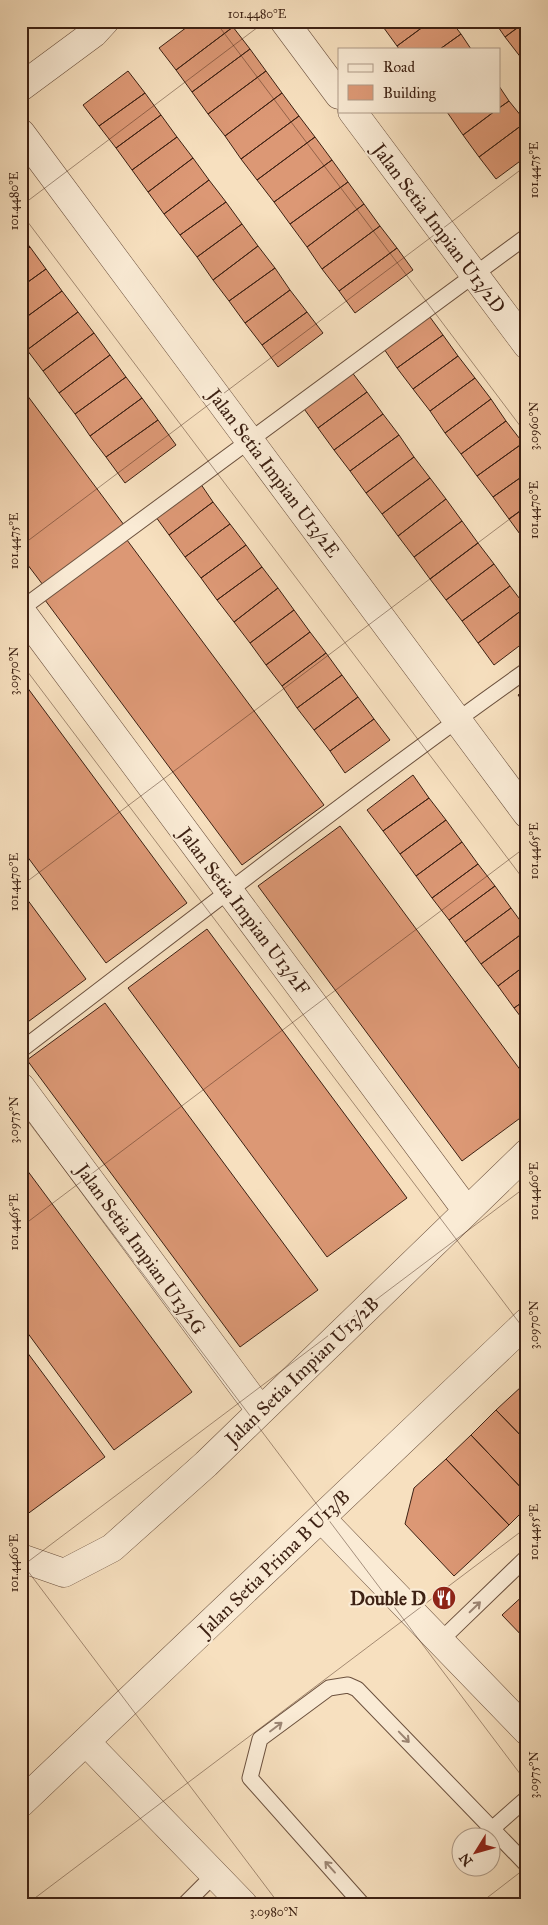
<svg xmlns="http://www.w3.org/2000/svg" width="548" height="1925" font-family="'IM FELL Great Primer',serif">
<rect width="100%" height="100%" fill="#f7e0bf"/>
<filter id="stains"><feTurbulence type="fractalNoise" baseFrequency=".004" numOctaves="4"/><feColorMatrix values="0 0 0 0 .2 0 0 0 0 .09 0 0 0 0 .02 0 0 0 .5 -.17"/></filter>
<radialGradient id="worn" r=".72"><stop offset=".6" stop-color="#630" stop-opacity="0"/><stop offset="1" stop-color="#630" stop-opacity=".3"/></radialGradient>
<path fill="#dc9875" stroke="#3d2113" d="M195 21H229L233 27 176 70 159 48Z
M384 21H431L397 46 381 24Z
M431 21H451L461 34 440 49H399L397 46Z
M494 21H526L505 37Z
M527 21V56L522 59 505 37Z
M233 27 250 49 192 92 176 70Z
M461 34 471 49H440Z
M250 49 266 71 208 114 192 92Z
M128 71 145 93 99 126 83 105Z
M266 71 282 93 225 136 208 114Z
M499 86 509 101 499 108Z
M145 93 161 115 116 148 99 126Z
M282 93 299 116 241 159 225 136Z
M509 101 526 122 479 157 463 135 495 111H499V108Z
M448 111H495L463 135 447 112Z
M161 115 177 137 132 170 116 148Z
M299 116 315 137 257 180 241 159Z
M526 122 527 156 496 179 479 157Z
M177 137 193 158 148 192 132 170Z
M315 137 332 160 274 202 257 180Z
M193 158 209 180 164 214 148 192Z
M332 160 348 182 290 224 274 202Z
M209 180 226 202 180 235 164 214Z
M348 182 364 204 307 247 290 224Z
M226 202 242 224 197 257 180 235Z
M364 204 380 226 322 269 307 247Z
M242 224 258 246 213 280 197 257Z
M380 226 397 248 339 291 322 269Z
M21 236 30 247 21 254Z
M258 246 275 268 229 301 213 280Z
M30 247 46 269 21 287V254Z
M397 248 413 270 355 313 339 291Z
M275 268 290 290 245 323 229 301Z
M46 269 62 291 21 321V287Z
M290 290 307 312 262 345 245 323Z
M62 291 78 312 27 350 21 343V321Z
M78 312 94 333 43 371 27 350Z
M307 312 323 333 278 367 262 345Z
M427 313 443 335 397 368 382 346Z
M94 333 110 355 59 393 43 371Z
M443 335 458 356 413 389 397 368Z
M110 355 126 377 75 414 59 393Z
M458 356 475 378 430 411 413 389Z
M351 371 367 392 318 428 302 406Z
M126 377 142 398 90 436 75 414Z
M475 378 491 399 445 433 430 411Z
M21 387 124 525 43 585 21 556Z
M367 392 383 414 334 450 318 428Z
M142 398 158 420 106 457 90 436Z
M491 399 506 421 461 454 445 433Z
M383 414 399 435 350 471 334 450Z
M158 420 176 445 125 483 106 457Z
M506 421 523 443 477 476 461 454Z
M399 435 414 457 366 493 350 471Z
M523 443 527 448V473L493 497 477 476Z
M414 457 430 478 382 514 366 493Z
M527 473V506L509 519 493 497Z
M430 478 446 499 398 536 382 514Z
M198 480 213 502 169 535 153 513Z
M446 499 462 521 414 557 398 536Z
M213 502 230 524 185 557 169 535Z
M527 506V540L525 541 509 519Z
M462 521 478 543 430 579 414 557Z
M230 524 246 545 201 578 185 557Z
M124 536 324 805 242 865 42 596Z
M478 543 494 564 446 600 430 579Z
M246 545 262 567 217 600 201 578Z
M494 564 510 586 462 621 446 600Z
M262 567 278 588 234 622 217 600Z
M510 586 526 607 478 643 462 621Z
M278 588 294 610 250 643 234 622Z
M526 607 527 640 494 665 478 643Z
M294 610 310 632 266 665 250 643Z
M310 632 326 653 282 686 266 665Z
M326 653 342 675 297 708 282 686Z
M342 675 358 697 314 730 297 708Z
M21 679 187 903 106 963 21 848Z
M527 688V707L518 695Z
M358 697 374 719 330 751 314 730Z
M374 719 390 740 345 773 330 751Z
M413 775 429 798 383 831 367 810Z
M429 798 446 820 400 854 383 831Z
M446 820 462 842 416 876 400 854Z
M340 826 527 1079V1113L462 1161 258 886Z
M462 842 478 864 432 898 416 876Z
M478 864 495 886 449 920 432 898Z
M495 886 511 908 465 942 449 920Z
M21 891 86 979 21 1027Z
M511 908 527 930 481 964 465 942Z
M207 929 407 1198 327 1257 128 988Z
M527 930V964L498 986 481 964Z
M527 964V999L514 1008 498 986Z
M527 999V1025L514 1008Z
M105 1003 318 1290 240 1347 27 1060Z
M21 1162 192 1392 114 1450 21 1324Z
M21 1344 105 1457 22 1518 21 1517Z
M522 1386 527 1391V1442L496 1410Z
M496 1410 527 1442V1494L471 1435Z
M471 1435 527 1494V1507L509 1525 446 1459Z
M446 1459 509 1525 454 1576 405 1524 414 1488Z
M527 1592V1641L502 1615Z"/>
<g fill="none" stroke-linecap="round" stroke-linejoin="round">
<g stroke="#6c513e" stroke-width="17">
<path id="lane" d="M21 609 527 236
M21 1050C189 922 355 792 527 670
M440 1641 527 1557
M493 1828 527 1798
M185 1904 215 1874
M362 1904 250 1778 260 1739 329 1688 348 1685 357 1689 527 1865"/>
</g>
<g stroke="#6c513e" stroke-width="29">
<path id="street" d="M284 21 339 95
M21 87 94 33 105 21
M352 111 527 345
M21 133 527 814
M21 611 467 1211
M21 1087 260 1410
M321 1518 527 1731
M21 1558 64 1573 112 1548 206 1464 527 1153
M86 1742 243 1904
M21 1803 527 1322"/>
</g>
<use href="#lane" stroke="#faebd5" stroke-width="15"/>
<use href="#street" stroke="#faebd5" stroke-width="28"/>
</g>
<defs><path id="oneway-shaft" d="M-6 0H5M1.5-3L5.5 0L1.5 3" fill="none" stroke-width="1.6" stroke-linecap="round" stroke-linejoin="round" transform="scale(1.25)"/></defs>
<g stroke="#9c8674">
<use href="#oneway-shaft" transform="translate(475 1607) rotate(-44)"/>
<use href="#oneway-shaft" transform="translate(276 1727) rotate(-37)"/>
<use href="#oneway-shaft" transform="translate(404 1737) rotate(46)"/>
<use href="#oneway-shaft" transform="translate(330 1867) rotate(-132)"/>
</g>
<path fill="none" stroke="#3d2113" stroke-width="1" stroke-opacity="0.45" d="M215 21 527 435M21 206 266 21M21 213 527 884M21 546 527 165M21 663 527 1333M21 886 527 506M21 1112 527 1783M21 1227 527 846M21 1562 279 1904M21 1567 527 1186M27 1904 527 1527M479 1904 527 1867"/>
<defs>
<g id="restaurant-disc" transform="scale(1.25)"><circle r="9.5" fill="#8f2418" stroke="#faebd5"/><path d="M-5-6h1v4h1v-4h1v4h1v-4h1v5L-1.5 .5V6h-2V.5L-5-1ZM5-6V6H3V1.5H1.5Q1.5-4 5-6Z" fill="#fff"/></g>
</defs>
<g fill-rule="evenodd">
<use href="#restaurant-disc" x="444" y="1598"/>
</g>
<g text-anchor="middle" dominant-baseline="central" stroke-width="4.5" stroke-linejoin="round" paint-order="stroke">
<g font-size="19" fill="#3d2113" stroke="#faebd5">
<text transform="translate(439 228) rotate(53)">Jalan Setia Impian U13/2D</text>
<text transform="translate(274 473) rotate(53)">Jalan Setia Impian U13/2E</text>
<text transform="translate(244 911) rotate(53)">Jalan Setia Impian U13/2F</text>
<text transform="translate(141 1249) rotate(54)">Jalan Setia Impian U13/2G</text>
<text transform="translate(302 1371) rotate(-44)">Jalan Setia Impian U13/2B</text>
<text transform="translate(274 1563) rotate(-44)">Jalan Setia Prima B U13/B</text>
</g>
<g font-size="19" font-weight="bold" fill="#3d2113" stroke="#faebd5" text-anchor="end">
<text x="426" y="1598">Double D</text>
</g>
</g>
<rect width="548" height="1925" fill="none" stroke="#f7e0bf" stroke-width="55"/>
<rect x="338" y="48" width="162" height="65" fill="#faebd5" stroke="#ae9a87"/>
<rect x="348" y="64" width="25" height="8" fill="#faebd5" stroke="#ae9a87"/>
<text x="383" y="72" font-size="15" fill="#3d2113">Road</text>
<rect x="348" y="85" width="25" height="15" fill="#dc9875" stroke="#ae9a87"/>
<text x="383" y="98" font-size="15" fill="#3d2113">Building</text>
<g transform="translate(476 1852) rotate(233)"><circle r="24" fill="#faebd5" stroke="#ae9a87"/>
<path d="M0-4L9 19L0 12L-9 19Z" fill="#8f2418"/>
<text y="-8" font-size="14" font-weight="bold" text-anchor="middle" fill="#3d2113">N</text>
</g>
<rect x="28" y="28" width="492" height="1870" fill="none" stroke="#3d2113" stroke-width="2"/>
<g font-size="12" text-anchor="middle" fill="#3d2113">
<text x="257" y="18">101.4480°E</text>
<text transform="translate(534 170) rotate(-90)" y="4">101.4475°E</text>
<text transform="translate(14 201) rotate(-90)" y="4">101.4480°E</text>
<text transform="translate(534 426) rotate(-90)" y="4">3.0960°N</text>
<text transform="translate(534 510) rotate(-90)" y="4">101.4470°E</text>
<text transform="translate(14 541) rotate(-90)" y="4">101.4475°E</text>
<text transform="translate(14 671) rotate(-90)" y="4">3.0970°N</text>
<text transform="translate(534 851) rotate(-90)" y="4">101.4465°E</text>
<text transform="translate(14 882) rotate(-90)" y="4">101.4470°E</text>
<text transform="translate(14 1120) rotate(-90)" y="4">3.0975°N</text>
<text transform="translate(534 1191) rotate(-90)" y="4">101.4460°E</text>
<text transform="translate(14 1222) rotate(-90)" y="4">101.4465°E</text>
<text transform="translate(534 1325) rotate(-90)" y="4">3.0970°N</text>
<text transform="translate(534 1532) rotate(-90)" y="4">101.4455°E</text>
<text transform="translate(14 1563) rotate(-90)" y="4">101.4460°E</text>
<text transform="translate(534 1775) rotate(-90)" y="4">3.0975°N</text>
<text x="274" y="1916">3.0980°N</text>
</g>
<rect width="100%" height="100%" filter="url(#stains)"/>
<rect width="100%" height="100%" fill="url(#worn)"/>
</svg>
